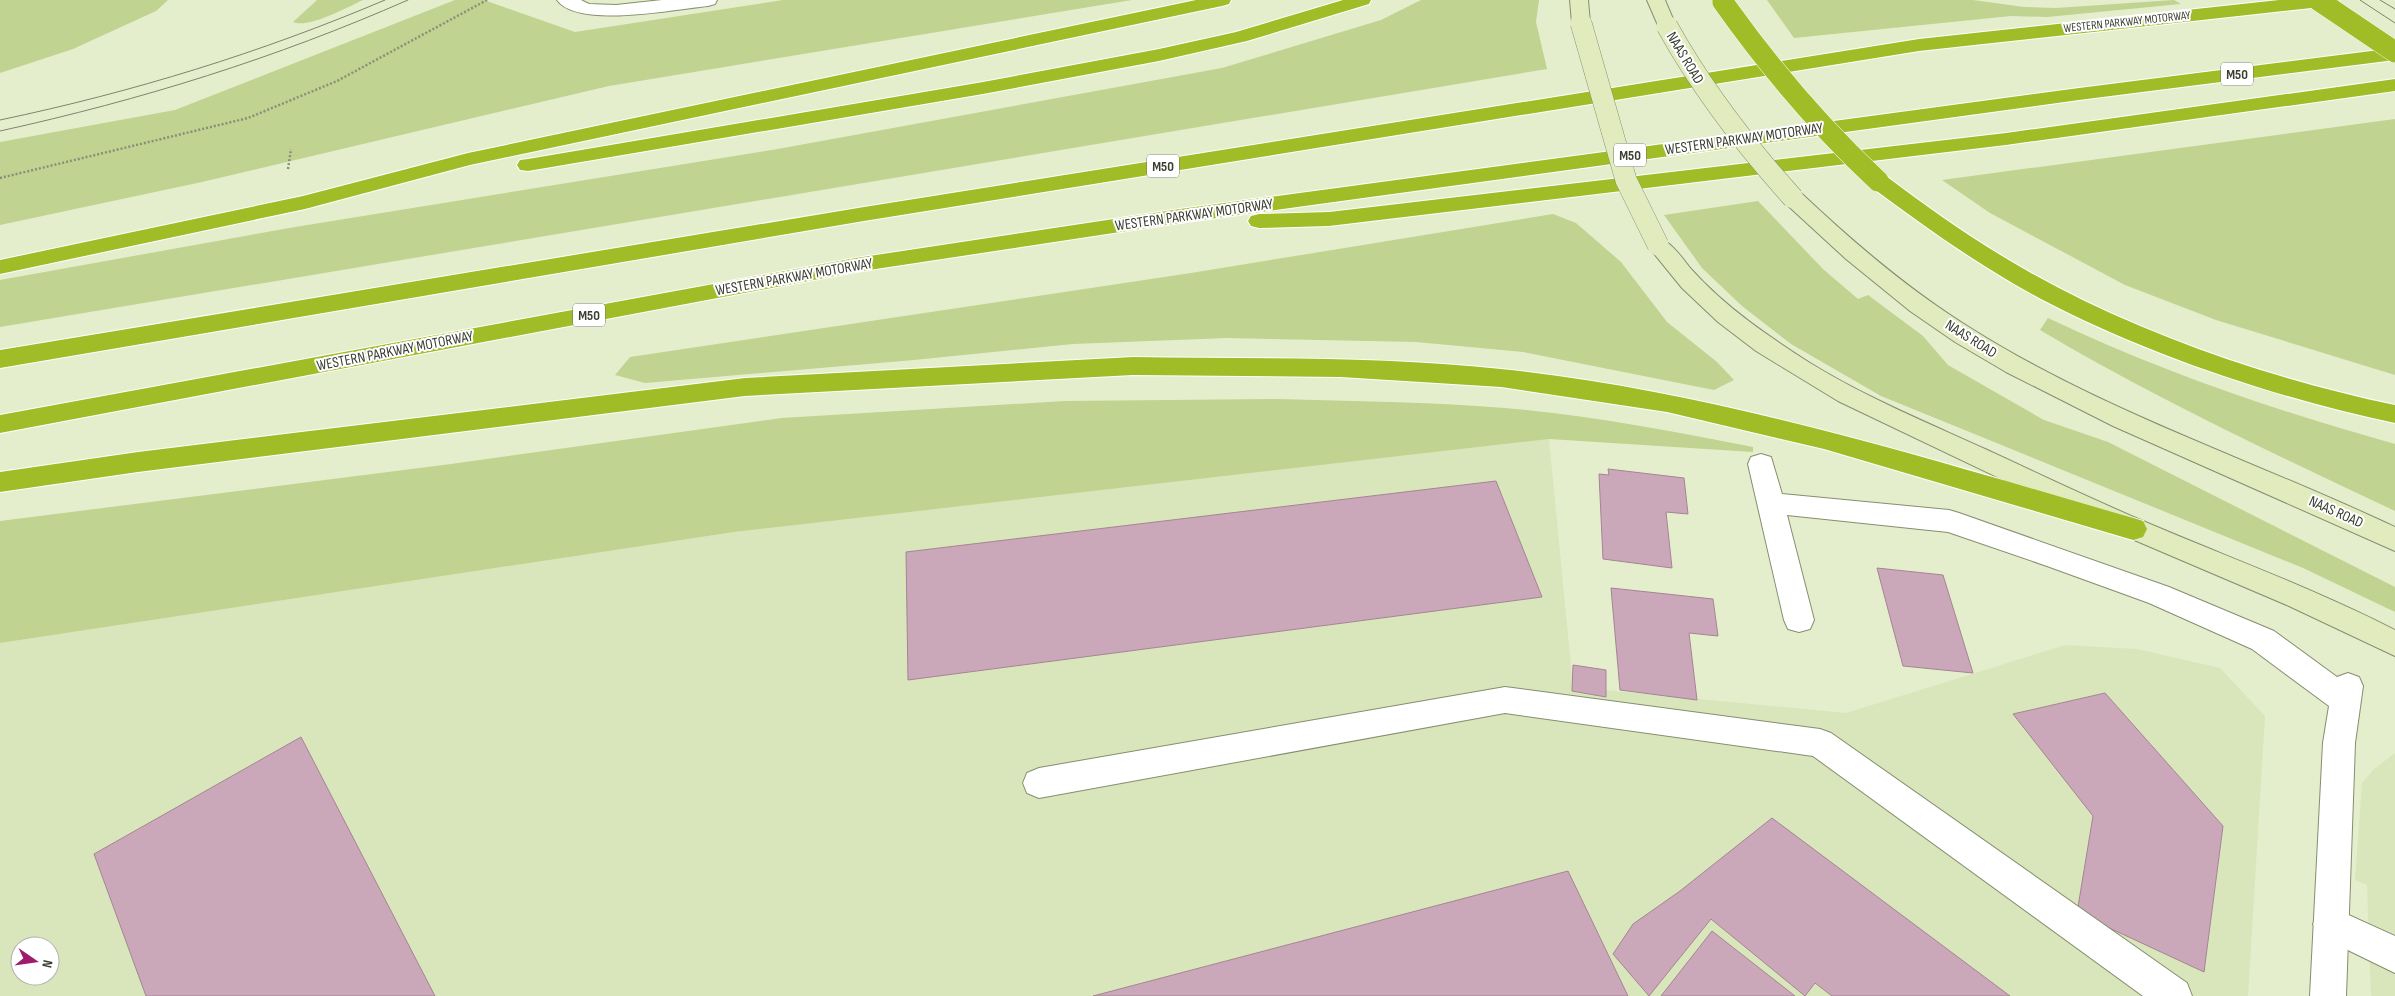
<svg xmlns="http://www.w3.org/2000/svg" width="2395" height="996" font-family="'Sofia Sans Condensed',sans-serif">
<rect width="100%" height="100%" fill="#e4eecc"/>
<path fill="#d9e5bb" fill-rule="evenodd" d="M1549 439 1573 687 1846 713 2065 645 2137 649 2220 668 2265 716 2248 996H0V643L734 532 1436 441ZM20 946H50V976H20Z
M2395 753V996H2371L2367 885 2355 880 2362 783 2373 770Z"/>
<path fill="#c1d390" d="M0 0H168L156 11 73 49 0 73Z
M317 0H363C348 7 308 29 293 22Z
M455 0H484L575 32 783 0H1132L609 86 202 182 0 225V142L175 110Z
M1421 0H1539L1536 22 1547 69 0 327V280L295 227 772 150 1222 68 1381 20Z
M1767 0H1973L2024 7 2056 8 2174 0 2181 4 2047 17 2011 16 1794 38Z
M2395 119V375L2216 320 2125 285 1990 213 1942 180Z
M1758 201 1823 269 1858 299 1868 295 1923 336 1948 365 2044 420 2108 442 2395 587V612L2303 568 1881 396 1791 344 1742 306 1702 268 1664 215Z
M1553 214 1576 223 1621 262 1667 322 1717 362 1734 380 1714 390 1523 352 1416 342 1227 338 1073 344 914 360 645 383 615 375 630 357 1191 273Z
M2048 318C2162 372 2274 410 2395 444V511C2275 454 2154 398 2040 330Z
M1277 399C1353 401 1429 402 1505 408 1589 415 1671 431 1753 447V452L1549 439 734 532 0 643V521L451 464 782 418 1065 401Z"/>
<path fill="#cba8b9" stroke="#a58494" d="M1608 469 1684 478 1688 514 1666 512 1672 568 1603 559 1599 474 1609 475Z
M1496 481 1542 597 908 680 906 552Z
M1877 568 1943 575 1973 673 1903 666Z
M1611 588 1713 599 1718 636 1689 633 1697 700 1620 690Z
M1573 665 1606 670V697L1572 691Z
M2105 693 2223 826 2204 972 2077 913 2093 816 2013 714Z
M301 737 435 996H146L94 854Z
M1772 818 2010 996H1832L1815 983 1805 996 1711 919 1649 996 1613 954 1633 924 1680 891Z
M1568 871 1628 996H1093Z
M1712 931 1795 996H1661Z"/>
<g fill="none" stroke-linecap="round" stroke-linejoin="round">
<g stroke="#858e6f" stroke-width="2">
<path id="lane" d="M557 0H581L589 4 616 5 662 0H717L715 4 708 6C676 9 577 29 557 0Z
M1505 687 1820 729 1831 733 2187 983 2192 996H2143L1813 756 1505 713 1039 798 1027 793 1023 783 1027 773 1039 768Z
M2331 907 2395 936V973L2319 936 2313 924 2319 912Z"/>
</g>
<g stroke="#858e6f" stroke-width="2">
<path id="street" d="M1761 454 1771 457 1782 494 1949 510 1959 513 2169 587 2274 631 2337 677 2348 673 2359 677 2363 686 2355 743 2346 996H2310L2323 743 2329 706 2252 649 2149 603 2047 566 1948 532 1787 515 1814 620 1810 629 1799 632 1788 629 1784 620 1748 464 1751 457Z"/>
</g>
<g stroke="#858e6f" stroke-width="2">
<path id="secondary" d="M1570 0H1588L1590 23 1588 27H1574L1572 23Z
M1647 0H1665L1676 26 1674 30H1660Z
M1793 191 1801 193C1854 243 1910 291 1972 329 2104 412 2255 461 2395 527V551L2113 426 2006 372 1955 342 1910 311 1846 259 1785 203 1782 198 1785 193Z
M1658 238C1672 242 1682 258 1691 269 1725 307 1768 336 1810 363 1865 397 1926 422 1985 449 2037 473 2089 498 2143 521 2227 557 2313 588 2395 630V656L2289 606 2085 519 1838 401 1756 351 1718 322 1682 288 1647 245 1650 240Z"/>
</g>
<g stroke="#fff" stroke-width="2">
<path id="highway" d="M1196 0H1231L1229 4 1222 6 470 165 305 209 0 274V260L303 196 468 153Z
M1343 0H1371L1369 4 1247 41 1159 61 983 94 528 171 520 170 517 165 520 160 528 159 983 82 1159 49 1236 32Z
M2279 0H2339L2337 4 2330 6 1919 51 864 221 0 368V350L864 207 1919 39Z
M2395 48V60L2079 100 1180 223 856 272 0 433V415L856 258 1180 209 2079 88Z
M2395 79V91L2006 145 1329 226 1259 228 1251 226 1248 221 1251 216 1259 214 1329 212 2006 133Z
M1878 174 1886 176C1940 217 1997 256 2057 287 2160 341 2281 381 2395 405V423C2277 398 2148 355 2041 299 1981 267 1925 227 1870 186L1867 181 1870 176Z
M1133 357C1255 359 1379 356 1501 369 1718 392 1925 458 2133 518L2143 521 2147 529 2143 537 2133 540 1824 449 1667 412 1501 387 1340 377 1133 375 745 396 138 472 0 492V472L138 452 745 378Z"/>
</g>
<path stroke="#898f79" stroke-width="2.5" stroke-dasharray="2 2" stroke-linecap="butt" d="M288 169 291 149
M0 178 248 118 337 81 487 0"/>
<use href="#lane" fill="#fff" fill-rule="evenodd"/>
<use href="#street" fill="#fff" fill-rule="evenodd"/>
<use href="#secondary" fill="#e2ebbe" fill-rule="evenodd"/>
<use href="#highway" fill="#a0bc26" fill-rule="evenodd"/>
<path stroke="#7d846e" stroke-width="1" d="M2360 0 2395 23
M2380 0 2395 9
M0 120C133 92 260 53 385 0
M0 131C141 100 276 58 408 0"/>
<g stroke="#858e6f" stroke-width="22" stroke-linecap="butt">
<path id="secondary-bridge" d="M1581 23 1626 180 1658 245
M1667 26C1702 89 1745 145 1793 198"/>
</g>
<g stroke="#fff" stroke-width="22" stroke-linecap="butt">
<path id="highway-bridge" d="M2318 0 2395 52
M1723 2C1769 67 1820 127 1878 181"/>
</g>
<use href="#secondary-bridge" stroke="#e2ebbe" stroke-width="21"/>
<use href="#highway-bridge" stroke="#a0bc26" stroke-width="21"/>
</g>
<g text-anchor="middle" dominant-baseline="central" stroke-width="4" stroke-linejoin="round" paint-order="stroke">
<g font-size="12" fill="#3a3e31" stroke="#fff">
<text transform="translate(2127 22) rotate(-6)">WESTERN PARKWAY MOTORWAY</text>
</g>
<g fill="#fff" stroke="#75786f" stroke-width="1">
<rect x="2221" y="62.5" width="32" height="23" rx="4"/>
<rect x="1614" y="143.5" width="32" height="23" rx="4"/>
<rect x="1147" y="154.5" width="32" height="23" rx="4"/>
<rect x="573" y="303.5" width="32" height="23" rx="4"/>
</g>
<g font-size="14" font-weight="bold" fill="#3a3e31">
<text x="2237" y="74">M50</text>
<text x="1630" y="155">M50</text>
<text x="1163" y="166">M50</text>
<text x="589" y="315">M50</text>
</g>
<g font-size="15" fill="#3a3e31" stroke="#fff">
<text transform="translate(1685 58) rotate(59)">NAAS ROAD</text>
<text transform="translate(1744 139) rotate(-8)">WESTERN PARKWAY MOTORWAY</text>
<text transform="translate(1194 215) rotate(-8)">WESTERN PARKWAY MOTORWAY</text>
<text transform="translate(794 277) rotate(-10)">WESTERN PARKWAY MOTORWAY</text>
<text transform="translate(1971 339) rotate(32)">NAAS ROAD</text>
<text transform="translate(395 351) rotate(-11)">WESTERN PARKWAY MOTORWAY</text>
<text transform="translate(2336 512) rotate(24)">NAAS ROAD</text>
</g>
</g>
<g transform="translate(35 961) rotate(103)"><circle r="24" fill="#ffffff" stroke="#b0b2ad"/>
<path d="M0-4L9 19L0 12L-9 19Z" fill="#9e1c6e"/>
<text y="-8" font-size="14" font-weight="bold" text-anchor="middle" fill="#3a3e31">N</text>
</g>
</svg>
